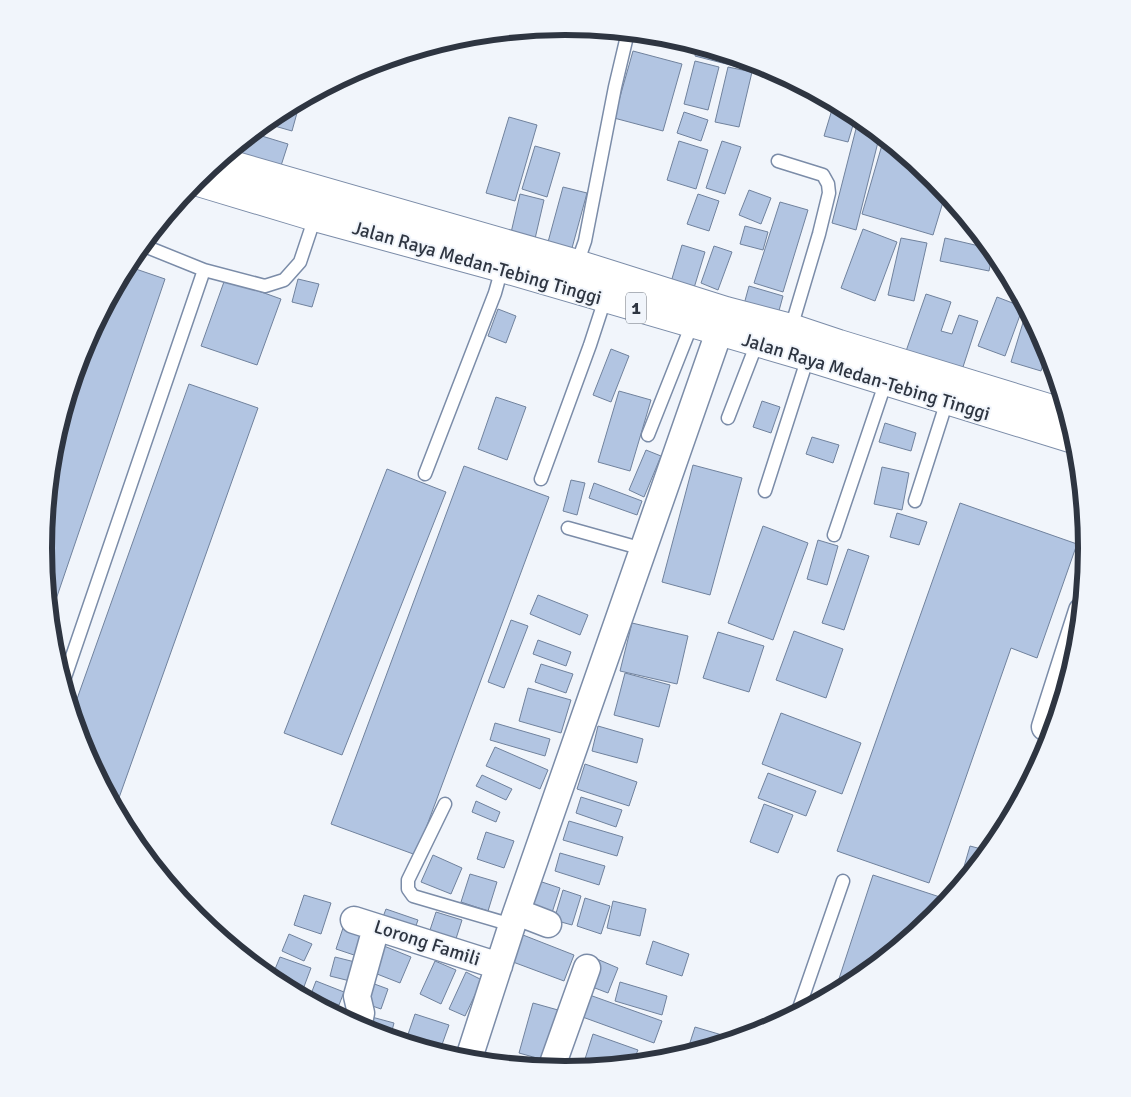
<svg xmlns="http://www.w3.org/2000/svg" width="1131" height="1097" font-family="Signika,sans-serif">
<rect width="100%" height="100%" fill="#f1f5fb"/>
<path fill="#b2c5e2" stroke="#70829d" d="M697 45 740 58 738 67 695 56Z
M633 51 682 64 663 131 614 118Z
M695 61 719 67 708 110 684 104Z
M728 67 752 72 739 127 715 122Z
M299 102H300L292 131 264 123 276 114Z
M834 103 856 115 848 142 824 136Z
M684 112 708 120 701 141 677 133Z
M509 117 537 125 515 201 486 193Z
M859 117 880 134 856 230 832 223Z
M252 133 288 144 278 175 237 162 244 140Z
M884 138 935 179 946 192 933 235 862 214Z
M679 141 708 150 696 189 667 180Z
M722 141 741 147 725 194 706 188Z
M535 146 560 153 547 197 522 189Z
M563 187 587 193 572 248 548 242Z
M749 190 771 198 761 224 739 215Z
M520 194 544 200 534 243 510 237Z
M698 194 719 201 709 231 687 224Z
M780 202 808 210 783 292 754 283Z
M956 205 967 218 954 215Z
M745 226 768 232 763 250 740 244Z
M863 229 897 242 875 301 841 288Z
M901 238 927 243 914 301 888 295Z
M945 238 992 249 993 251 989 271 940 261Z
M682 245 705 252 694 288 671 282Z
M714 246 732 252 718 290 701 283Z
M127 266 165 279 50 617 43 548 53 446 83 348Z
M225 279 281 299 257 365 201 346Z
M298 279 319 284 312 307 292 302Z
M749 286 783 296 777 318 743 308Z
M926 294 951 302 941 331 952 334 959 315 978 321 961 373 905 354Z
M997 297 1023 307 1005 356 978 346Z
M498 309 516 316 506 343 488 336Z
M1025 316 1032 319 1048 349 1041 371 1011 362Z
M611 349 629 356 611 402 593 395Z
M189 384 258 408 115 809 83 748 72 713Z
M619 391 651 400 630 471 598 462Z
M496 397 526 407 507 460 478 449Z
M762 401 780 407 771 433 753 427Z
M885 423 916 433 911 451 879 442Z
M812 437 839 445 833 463 806 454Z
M646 450 661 456 644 497 629 490Z
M693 465 742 478 710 595 662 582Z
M464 466 549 497 416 855 331 824Z
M882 467 909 473 902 510 874 504Z
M387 469 446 492 342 755 284 733Z
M571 480 585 483 577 515 563 511Z
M594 483 642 501 637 515 589 498Z
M960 503 1077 544 1037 658 1011 648 929 883 837 851Z
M897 513 927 522 919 545 890 537Z
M763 526 808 543 773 640 728 623Z
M818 540 838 546 827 585 807 579Z
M848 549 869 556 844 630 822 623Z
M538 595 588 615 580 635 530 614Z
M511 620 528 626 504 688 488 682Z
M632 623 688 636 677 684 620 671Z
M794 631 843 649 826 698 776 680Z
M718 632 764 646 749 692 703 678Z
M538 640 571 652 566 666 533 654Z
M541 664 573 674 566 693 535 682Z
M625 673 670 685 659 727 614 715Z
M528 688 571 700 561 733 519 721Z
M781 713 861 743 842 794 762 764Z
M495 723 550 739 545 756 490 740Z
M598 726 643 739 637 763 592 751Z
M1044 745 1049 746 1038 767Z
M495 747 548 770 540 789 486 766Z
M585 764 637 782 629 806 577 789Z
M768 773 816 791 806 816 758 798Z
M482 775 512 789 506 800 476 786Z
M581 797 622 810 616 827 576 813Z
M476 801 500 812 496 822 472 812Z
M764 804 793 815 778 853 750 842Z
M569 821 623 837 617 856 563 840Z
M486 832 514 841 504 868 477 859Z
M970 846 989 851 957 891Z
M560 853 605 866 599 885 555 871Z
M433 855 462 868 451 894 421 882Z
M470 874 497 882 488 911 461 902Z
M873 875 949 900 935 918 855 983 834 994Z
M536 880 560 888 550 919 525 911Z
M563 890 581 896 572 925 554 920Z
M304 895 331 903 321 934 294 925Z
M585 898 610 906 601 934 577 926Z
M613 901 646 909 640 936 607 928Z
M386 909 418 920 413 934 381 922Z
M436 912 462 920 453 948 427 939Z
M344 925 365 931 357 956 336 949Z
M289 934 312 944 304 961 282 951Z
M523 935 574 955 564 981 513 962Z
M653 941 689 954 682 976 646 964Z
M384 946 411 957 400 983 372 972Z
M280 957 311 968 302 992 271 979Z
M335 957 355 962 350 981 330 976Z
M597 959 618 968 608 993 587 985Z
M435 961 456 970 441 1004 420 994Z
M466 972 482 980 465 1016 449 1009Z
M316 981 344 992 339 1005 311 994Z
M369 982 388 989 381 1009 361 1002Z
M620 982 667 996 662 1015 615 1001Z
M584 993 662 1021 654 1043 577 1015Z
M533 1003 558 1010 544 1060 519 1053Z
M415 1014 449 1025 439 1053 405 1043Z
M368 1016 394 1023 390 1038 364 1030Z
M695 1027 722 1035 718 1045 686 1055Z
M593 1034 638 1050 632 1064 608 1067 585 1059Z"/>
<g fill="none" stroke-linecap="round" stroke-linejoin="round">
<g stroke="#7b8ca8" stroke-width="15">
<path id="lane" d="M778 161 823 175 828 184 829 193 819 234 791 328
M142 245 204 270 265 286 284 280 300 262 315 217
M577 264 585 241 615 87 628 32
M728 418 757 343
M648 435 692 324
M425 474 495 293 502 268
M541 479 590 345 605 299
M765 491 808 357
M915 501 947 401
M568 528 643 549
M834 535 886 381
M63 683 204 270
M445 804 408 880V889L413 896 512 925
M797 1014 843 881"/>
</g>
<g stroke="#7b8ca8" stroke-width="29">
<path id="street" d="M1045 727 1082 611
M517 912 548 924
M354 920 499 966
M358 1027 361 1013 357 996 376 928
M468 1061 512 925 719 332
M551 1069 587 968"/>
</g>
<g stroke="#7b8ca8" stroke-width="30">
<path id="highway" d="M218 161 577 264 726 311 791 328 839 344 1068 414
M195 181 315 217 502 268 808 357 1076 440"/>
</g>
<use href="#lane" stroke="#fff" stroke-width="12"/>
<use href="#street" stroke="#fff" stroke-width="26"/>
<use href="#highway" stroke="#fff" stroke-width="28"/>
</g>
<g text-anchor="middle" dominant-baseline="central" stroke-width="4" stroke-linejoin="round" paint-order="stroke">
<rect fill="#f1f5fb" stroke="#686f79" stroke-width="1" x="626" y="292.5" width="20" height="31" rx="4"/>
<g font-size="18" font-weight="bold" fill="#2e3541">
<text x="636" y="308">1</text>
</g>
<g font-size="19" fill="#2e3541" stroke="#f1f5fb">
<text transform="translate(477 263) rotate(16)">Jalan Raya Medan-Tebing Tinggi</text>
<text transform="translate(866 377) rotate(17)">Jalan Raya Medan-Tebing Tinggi</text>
<text transform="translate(427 943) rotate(18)">Lorong Famili</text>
</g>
</g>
<path d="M0 0H1131V1097H0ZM52 548a513 513 0 1 1 1026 0a513 513 0 1 1-1026 0Z" fill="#f1f5fb" fill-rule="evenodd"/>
<path fill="none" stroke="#2e3541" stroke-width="6" d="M52 548a513 513 0 1 1 1026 0a513 513 0 1 1-1026 0Z"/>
</svg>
